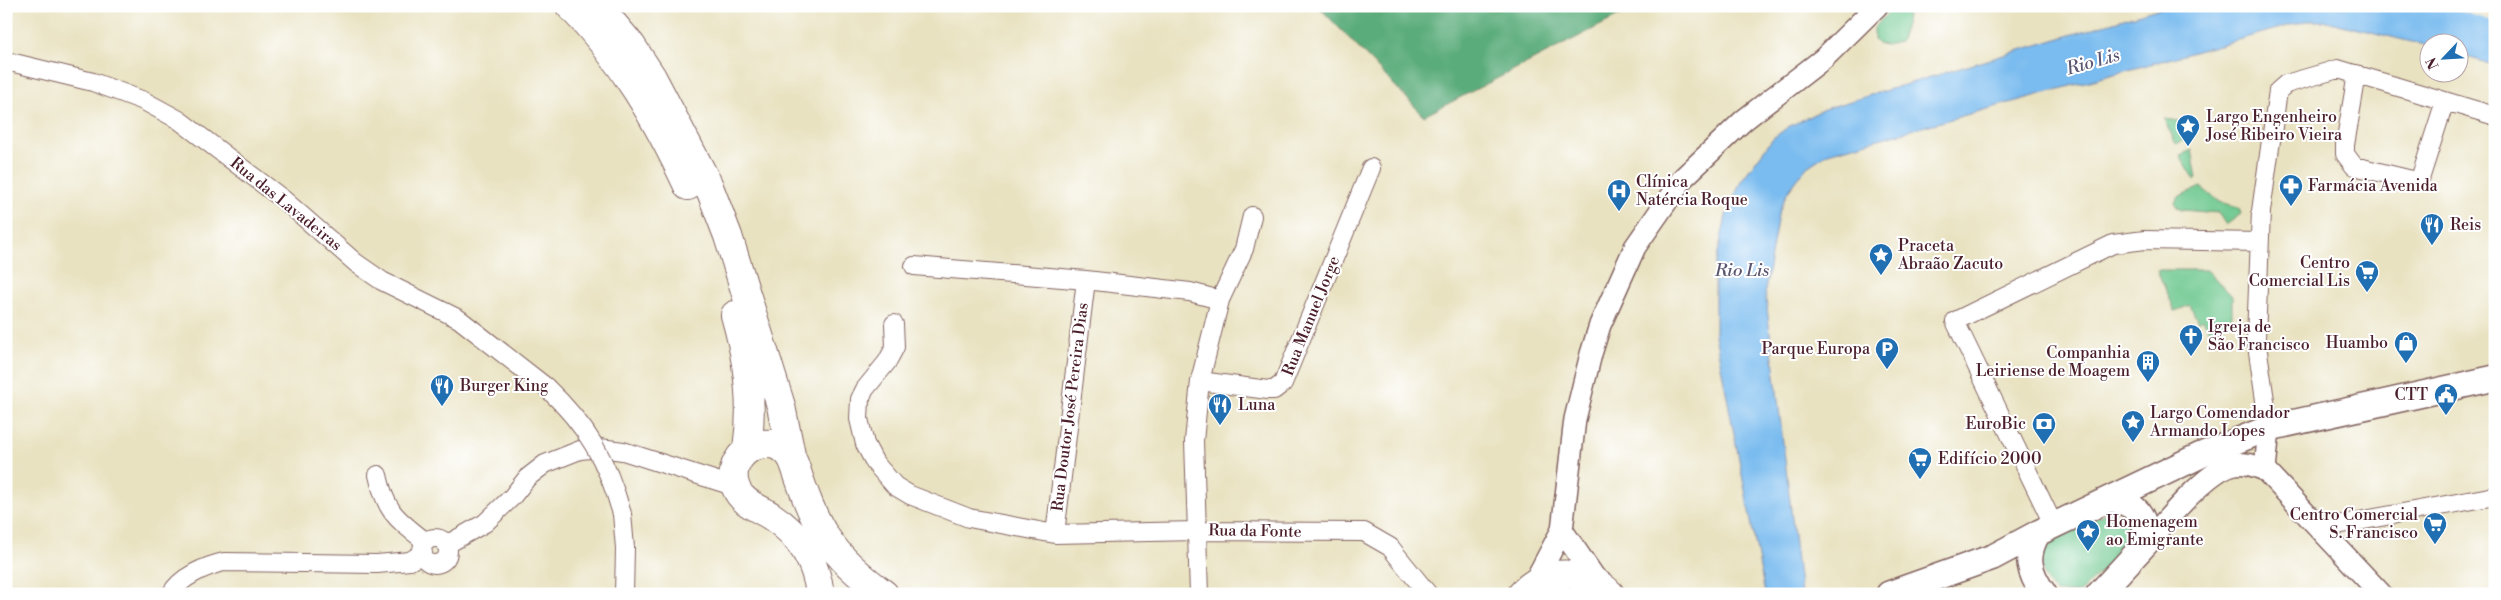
<svg xmlns="http://www.w3.org/2000/svg" width="2501" height="600" font-family="'Libre Bodoni',serif">
<rect width="100%" height="100%" fill="#fff"/>
<filter id="ink" filterUnits="userSpaceOnUse"><feTurbulence type="fractalNoise" baseFrequency=".02" numOctaves="2"/><feDisplacementMap in="SourceGraphic" scale="10" xChannelSelector="R" yChannelSelector="G"/><feConvolveMatrix kernelMatrix="1 2 1 2 8 2 1 2 1" color-interpolation-filters="sRGB"/></filter>
<filter id="wash" filterUnits="userSpaceOnUse"><feTurbulence type="fractalNoise" baseFrequency=".0096" numOctaves="4" result="noise"/><feDisplacementMap in="SourceGraphic" scale="20" xChannelSelector="R" yChannelSelector="G"/><feGaussianBlur stdDeviation="1.12" result="paint"/><feColorMatrix in="noise" values="0 0 0 0 0 0 0 0 0 0 0 0 0 0 0 0 0 1.4 0 .05"/><feComposite in="paint" operator="in"/></filter>
<g filter="url(#wash)">
<rect width="100%" height="100%" fill="#e9e2c1"/>
<path fill="#6ec88f" stroke="#5c745d" d="M1894 6H1914C1904 16 1905 30 1900 42L1886 45 1878 44 1874 40V28Z
M2164 119 2195 123 2194 136 2176 144Z
M2192 150 2197 178 2194 180 2180 155Z
M2201 187 2219 202 2239 207 2241 214 2226 225 2218 213 2182 210 2176 206 2175 202 2180 196Z
M2157 270H2207L2232 296V316L2222 326 2210 332 2203 319 2198 322 2190 305 2175 311Z
M2107 512 2120 515 2127 522 2130 537 2128 543 2080 593H2056C2015 547 2072 531 2107 512Z"/>
<path fill="#5aac7a" stroke="#526652" d="M1318 6H1638L1424 116Z"/>
<path fill="#7abcef" stroke="#626e8d" d="M2167 6H2486L2495 9V66L2459 54 2458 42H2428V46L2326 21H2306L1828 153 1807 167 1787 193 1778 215 1765 291 1801 594H1765L1715 335V267L1726 216 1741 181 1773 138 1788 127 1824 109Z"/>
<path fill="#e9e2c1" d="M2444 6H2486L2495 9V22Z"/>
</g>
<g filter="url(#ink)">
<g fill="none" stroke-linecap="round" stroke-linejoin="round">
<g stroke="#826360" stroke-width="20">
<path id="minor" d="M6 61 93 82 144 101 179 120 284 200 356 263 382 281 459 319 546 387
M2357 74 2345 145V154L2354 166 2412 180 2420 179 2445 101
M914 266 1086 280 1190 292 1220 300
M894 324 895 347 887 362 865 389 860 399 859 419 865 444 875 463 895 486 910 495 969 518 1055 534 1197 531 1364 532 1390 547 1428 594
M1200 381 1268 390H1274L1283 383 1371 168
M2269 428 2256 338 2261 211 2278 91 2286 84 2338 69 2495 116
M378 475C386 513 397 519 426 542
M622 514 625 548 624 594
M2054 526 1955 321 2113 244 2145 240 2259 242
M1055 534 1086 280
M2326 535 2337 525 2495 496
M422 551a13 13 0 1 1 26 0a13 13 0 1 1-26 0Z
M446 545 485 523 512 497 527 478 545 464 580 450 600 448 623 451 736 487
M171 594C180 577 206 566 224 562L377 564 410 561 423 553
M1199 594 1194 441 1200 381 1220 300 1244 249 1252 216"/>
</g>
<g stroke="#826360" stroke-width="24">
<path id="tertiary" d="M2265 470 2269 428
M1562 530 1599 584
M2146 543C2165 522 2209 468 2235 464 2245 462 2255 466 2265 470L2381 594
M1534 583 1562 530 1575 419 1591 354 1600 325 1635 247 1683 178 1744 120 1823 59 1877 6"/>
</g>
<g stroke="#826360" stroke-width="28">
<path id="secondary" d="M2038 533C2024 556 2029 573 2044 594
M1889 594 1993 557 2038 533 2201 455 2269 428 2495 378
M2099 594 2146 543C2146 515 2137 503 2109 499"/>
</g>
<g stroke="#826360" stroke-width="30">
<path id="primary" d="M570 6C622 58 657 120 688 186
M598 6 631 45 652 77 708 184 728 236 781 406 791 455
M735 315C748 360 754 403 747 449
M820 594C816 561 799 534 771 516 759 508 742 503 736 488 721 448 782 424 795 466 816 529 829 554 884 594
M1522 594C1545 567 1587 569 1610 594"/>
</g>
<use href="#minor" stroke="#fff" stroke-width="18"/>
<use href="#tertiary" stroke="#fff" stroke-width="21"/>
<use href="#secondary" stroke="#fff" stroke-width="25"/>
<use href="#primary" stroke="#fff" stroke-width="28"/>
<g stroke="#826360" stroke-width="20" stroke-linecap="butt">
<path id="minor-bridge" d="M546 387C587 426 607 460 622 514"/>
</g>
<use href="#minor-bridge" stroke="#fff" stroke-width="18"/>
</g>
</g>
<defs>
<g id="sight-pin" transform="scale(1.25)"><path d="M0 17L-7.5 6A9.5 9.5 0 1 1 7.5 6Z" fill="#1f6fb2" stroke="#fff"/><path d="M0-6L1.8-2.2L6-1.7L2.9 1.2L3.7 5.4L0 3.3L-3.7 5.4L-2.9 1.2L-6-1.7L-1.8-2.2Z" fill="#fff"/></g>
<g id="pharmacy-pin" transform="scale(1.25)"><path d="M0 17L-7.5 6A9.5 9.5 0 1 1 7.5 6Z" fill="#1f6fb2" stroke="#fff"/><path d="M-2-6h4v4h4v4h-4v4h-4v-4h-4v-4h4Z" fill="#fff"/></g>
<g id="hospital-pin" transform="scale(1.25)"><path d="M0 17L-7.5 6A9.5 9.5 0 1 1 7.5 6Z" fill="#1f6fb2" stroke="#fff"/><path d="M-5-5h3v3.5h4V-5h3V5h-3V1.5h-4V5h-3Z" fill="#fff"/></g>
<g id="restaurant-pin" transform="scale(1.25)"><path d="M0 17L-7.5 6A9.5 9.5 0 1 1 7.5 6Z" fill="#1f6fb2" stroke="#fff"/><path d="M-5-6h1v4h1v-4h1v4h1v-4h1v5L-1.5 .5V6h-2V.5L-5-1ZM5-6V6H3V1.5H1.5Q1.5-4 5-6Z" fill="#fff"/></g>
<g id="supermarket-pin" transform="scale(1.25)"><path d="M0 17L-7.5 6A9.5 9.5 0 1 1 7.5 6Z" fill="#1f6fb2" stroke="#fff"/><path d="M-6-5.5h2.5l.6 2H6L4.5 2H-2.5L-4.4-4H-6ZM-1.5 3.2a1.3 1.3 0 1 0 .1 0ZM3 3.2a1.3 1.3 0 1 0 .1 0Z" fill="#fff"/></g>
<g id="church-pin" transform="scale(1.25)"><path d="M0 17L-7.5 6A9.5 9.5 0 1 1 7.5 6Z" fill="#1f6fb2" stroke="#fff"/><path d="M-1.2-6h2.4v3.5h3.3v2.4h-3.3V6h-2.4V-.1h-3.3v-2.4h3.3Z" fill="#fff"/></g>
<g id="shop-pin" transform="scale(1.25)"><path d="M0 17L-7.5 6A9.5 9.5 0 1 1 7.5 6Z" fill="#1f6fb2" stroke="#fff"/><path d="M-5-2.5h2.3a2.7 3.5 0 0 1 5.4 0H5L5.5 6h-11ZM-1.5-2.5h3a1.5 2.3 0 0 0-3 0Z" fill="#fff"/></g>
<g id="parking-pin" transform="scale(1.25)"><path d="M0 17L-7.5 6A9.5 9.5 0 1 1 7.5 6Z" fill="#1f6fb2" stroke="#fff"/><path d="M-3.5-5.5H1a3.5 3.5 0 0 1 0 7H-1V5.5H-3.5ZM-1-3.4V-.6H.8a1.4 1.4 0 0 0 0-2.8Z" fill="#fff"/></g>
<g id="building-pin" transform="scale(1.25)"><path d="M0 17L-7.5 6A9.5 9.5 0 1 1 7.5 6Z" fill="#1f6fb2" stroke="#fff"/><path d="M-4-6H4V6H1V3H-1V6H-4ZM-2.5-4.3h1.7v1.8h-1.7ZM.8-4.3h1.7v1.8H.8ZM-2.5-1h1.7V.8h-1.7ZM.8-1h1.7V.8H.8Z" fill="#fff"/></g>
<g id="civic-pin" transform="scale(1.25)"><path d="M0 17L-7.5 6A9.5 9.5 0 1 1 7.5 6Z" fill="#1f6fb2" stroke="#fff"/><path d="M-.6-6.5H3V-4.5H.6V-3L4-1V1h2V6H-6V1h2V-1L-.6-3ZM-1.2 2.5V6h2.4V2.5Z" fill="#fff"/></g>
<g id="bank-pin" transform="scale(1.25)"><path d="M0 17L-7.5 6A9.5 9.5 0 1 1 7.5 6Z" fill="#1f6fb2" stroke="#fff"/><path d="M-6-4H6V4H-6ZM0-2.3a2.3 2.3 0 1 0 0 4.6a2.3 2.3 0 1 0 0-4.6Z" fill="#fff"/></g>
</defs>
<g fill-rule="evenodd">
<use href="#sight-pin" x="2188" y="126"/>
<use href="#pharmacy-pin" x="2291" y="186"/>
<use href="#hospital-pin" x="1619" y="191"/>
<use href="#restaurant-pin" x="2432" y="225"/>
<use href="#sight-pin" x="1881" y="255"/>
<use href="#supermarket-pin" x="2367" y="272"/>
<use href="#church-pin" x="2191" y="336"/>
<use href="#shop-pin" x="2406" y="343"/>
<use href="#parking-pin" x="1887" y="349"/>
<use href="#building-pin" x="2148" y="362"/>
<use href="#restaurant-pin" x="442" y="386"/>
<use href="#civic-pin" x="2446" y="395"/>
<use href="#restaurant-pin" x="1220" y="405"/>
<use href="#sight-pin" x="2133" y="422"/>
<use href="#bank-pin" x="2044" y="424"/>
<use href="#supermarket-pin" x="1920" y="459"/>
<use href="#supermarket-pin" x="2435" y="524"/>
<use href="#sight-pin" x="2088" y="531"/>
</g>
<g text-anchor="middle" dominant-baseline="central" stroke-width="4" stroke-linejoin="round" paint-order="stroke">
<g font-size="16" fill="#4a1f2b" stroke="#fff" text-anchor="start">
<text x="2206" y="117">Largo Engenheiro<tspan x="2206" dy="18">José Ribeiro Vieira</tspan></text>
<text x="1636" y="182">Clínica<tspan x="1636" dy="18">Natércia Roque</tspan></text>
<text x="2308" y="186">Farmácia Avenida</text>
<text x="2450" y="225">Reis</text>
<text x="1898" y="246">Praceta<tspan x="1898" dy="18">Abraão Zacuto</tspan></text>
<text x="2350" y="263" text-anchor="end">Centro<tspan x="2350" dy="18">Comercial Lis</tspan></text>
<text x="2208" y="327">Igreja de<tspan x="2208" dy="18">São Francisco</tspan></text>
<text x="2388" y="343" text-anchor="end">Huambo</text>
<text x="1870" y="349" text-anchor="end">Parque Europa</text>
<text x="2130" y="353" text-anchor="end">Companhia<tspan x="2130" dy="18">Leiriense de Moagem</tspan></text>
<text x="460" y="386">Burger King</text>
<text x="2428" y="395" text-anchor="end">CTT</text>
<text x="1238" y="405">Luna</text>
<text x="2150" y="413">Largo Comendador<tspan x="2150" dy="18">Armando Lopes</tspan></text>
<text x="2026" y="424" text-anchor="end">EuroBic</text>
<text x="1938" y="459">Edifício 2000</text>
<text x="2418" y="515" text-anchor="end">Centro Comercial<tspan x="2418" dy="18">S. Francisco</tspan></text>
<text x="2106" y="522">Homenagem<tspan x="2106" dy="18">ao Emigrante</tspan></text>
</g>
<g font-size="16" fill="#4a1f2b" stroke="#fff">
<text transform="translate(286 204) rotate(39)">Rua das Lavadeiras</text>
<text transform="translate(1311 316) rotate(-68)">Rua Manuel Jorge</text>
<text transform="translate(1070 407) rotate(-83)">Rua Doutor José Pereira Dias</text>
<text transform="translate(1255 531) rotate(1)">Rua da Fonte</text>
</g>
<g font-size="18" font-style="italic" fill="#5b5670" stroke="#fff">
<text transform="translate(2093 62) rotate(-16)">Rio Lis</text>
<text x="1742" y="270">Rio Lis</text>
</g>
</g>
<rect width="2501" height="600" fill="none" stroke="#fff" stroke-width="25"/>
<g transform="translate(2444 58) rotate(245)"><circle r="24" fill="#ffffff" stroke="#b7a5aa"/>
<path d="M0-4L9 19L0 12L-9 19Z" fill="#1f6fb2"/>
<text y="-8" font-size="14" font-weight="bold" text-anchor="middle" fill="#4a1f2b">N</text>
</g>
</svg>
